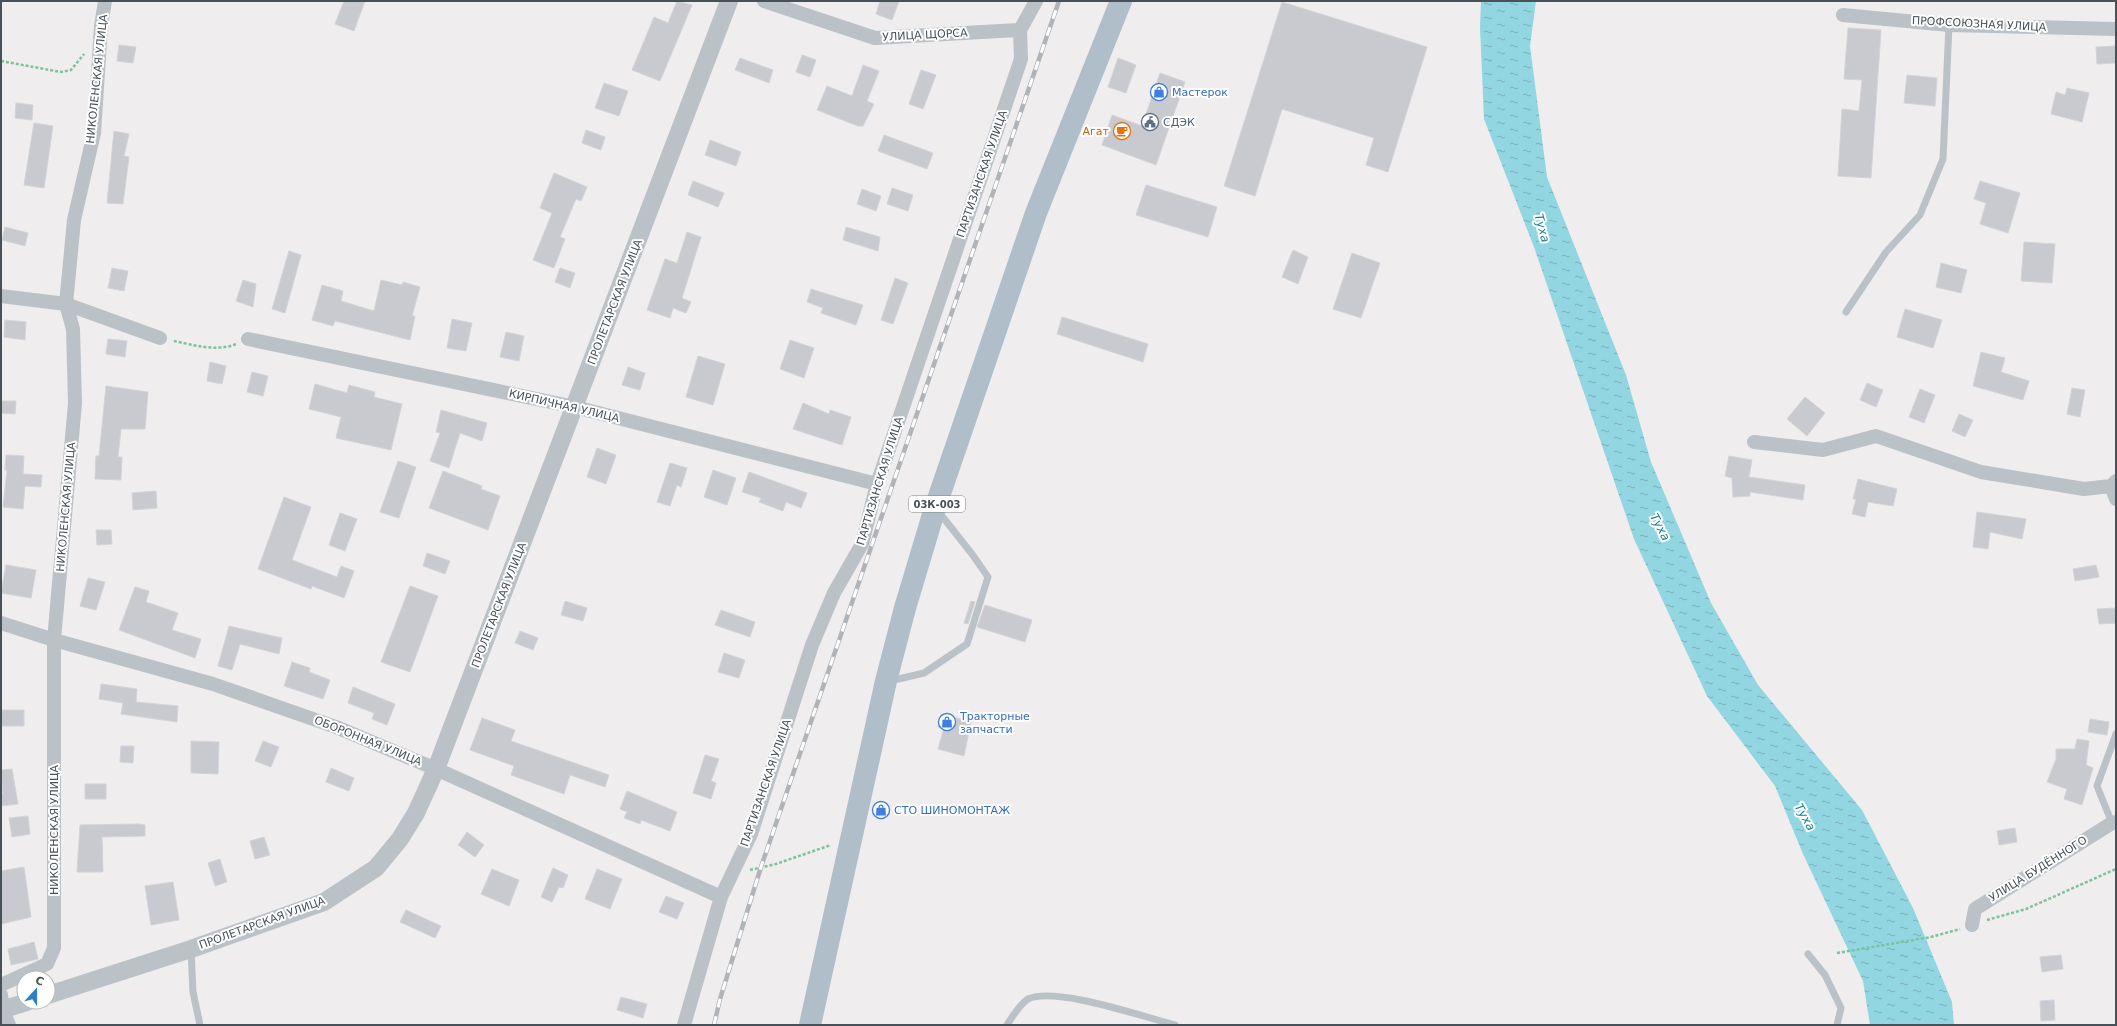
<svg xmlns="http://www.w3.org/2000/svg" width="2117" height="1026" font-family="'DejaVu Sans',sans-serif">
<defs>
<pattern id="water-ripples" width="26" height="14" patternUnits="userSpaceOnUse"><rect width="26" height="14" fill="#92d6e1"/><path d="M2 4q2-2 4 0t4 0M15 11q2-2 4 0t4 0" fill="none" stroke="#79b0b9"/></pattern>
</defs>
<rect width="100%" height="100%" fill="#efeded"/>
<path fill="url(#water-ripples)" d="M1481 1H1536L1530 46 1547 177 1626 375 1651 462 1711 603 1758 685 1862 810 1913 908 1952 1002 1954 1025H1870L1863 981 1803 854 1775 786 1707 696 1634 539 1534 247 1484 119 1480 27Z"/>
<path fill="#c8cacf" stroke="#d2d4d8" d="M344 1H365L354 31 335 24Z
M677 1 692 5 660 81 632 70 654 17 668 23Z
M880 1H899L892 20 876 14Z
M1282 2 1427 47 1388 172 1366 165 1374 138 1282 109 1255 196 1224 186Z
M1848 28 1881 30 1871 178 1838 176 1842 109 1859 111 1862 80 1844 79Z
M119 45 136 47 133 63 117 61Z
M2116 46V63L2097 64 2096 47Z
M802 55 816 60 810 77 796 72Z
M740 58 773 70 769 83 735 70Z
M1118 58 1136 65 1126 93 1108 87Z
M863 65 879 71 867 101 874 104 863 126H858L817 110 827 86 852 96Z
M921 70 936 75 923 109 909 104Z
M1160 73 1185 82 1156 165 1102 145 1112 115 1142 126Z
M1907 75 1937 78 1935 106 1904 103Z
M604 83 628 91 619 116 595 108Z
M2067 88 2089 93 2082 122 2051 114 2056 92 2065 95Z
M16 103 33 105 32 120 15 118Z
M34 123 53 126 44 188 24 185Z
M586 130 605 137 601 150 582 143Z
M114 131 129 134 124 156 129 157 123 204 107 203Z
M884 135 933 153 927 169 878 151Z
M710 140 741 152 736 166 705 155Z
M554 173 587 187 581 201 576 199 560 237 565 239 554 268 533 260 552 213 540 208Z
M693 181 724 193 718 207 688 195Z
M1980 181 2020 193 2008 233 1980 224 1986 203 1974 199Z
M1146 185 1217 207 1208 237 1136 215Z
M892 188 913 195 908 211 887 204Z
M862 189 881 196 876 211 857 204Z
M5 227 28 233 25 246 2 240Z
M846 227 880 237 878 251 843 240Z
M687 232 701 237 682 298 691 302 686 313 673 308 670 318 647 310 665 259 677 263Z
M2024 242 2055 244 2052 283 2021 281Z
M1293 250 1308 257 1298 284 1282 277Z
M289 251 301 255 285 313 272 309Z
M1352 253 1380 263 1361 318 1333 309Z
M1941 263 1967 270 1961 293 1936 287Z
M112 268 128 271 124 291 108 288Z
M560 268 575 273 570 288 555 282Z
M895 278 908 283 893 324 881 320Z
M243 280 256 284 253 307 236 301Z
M381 280 402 285 403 282 420 287 412 316H415L410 340 335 321 333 326 312 320 322 285 343 291 341 301 374 311Z
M811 289 863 305 856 325 821 313 823 308 807 302Z
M1905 309 1942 320 1933 348 1897 337Z
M1062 317 1148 344 1143 362 1057 334Z
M452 319 472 323 466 351 447 348Z
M5 320 26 322 25 340 4 337Z
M506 332 524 336 519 361 500 357Z
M108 339 127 341 125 357 106 354Z
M790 340 814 348 804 378 780 369Z
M1981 352 2005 358 2001 372 2029 381 2023 400 1973 386Z
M698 356 725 364 713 405 686 397Z
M210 362 226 366 222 384 207 381Z
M628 367 645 373 640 390 622 385Z
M252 372 268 376 263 396 247 392Z
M1867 383 1883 390 1876 407 1860 400Z
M315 384 347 393 349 385 375 392 374 397 402 404 391 450 336 438 341 417 309 409Z
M106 386 148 392 145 429H121L118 457H122L121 480 95 479 96 456H99Z
M2072 388 2085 390 2080 417 2067 414Z
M1920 389 1935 395 1924 423 1909 417Z
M1805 397 1825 413 1807 436 1787 419Z
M1 401H16L15 414 1 413Z
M803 403 829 414 830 410 851 417 842 445 793 429Z
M441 410 487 423 482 441 460 433 449 468 430 461 440 433 436 432Z
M1959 414 1973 420 1965 437 1952 431Z
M597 448 616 455 606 484 587 477Z
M6 455 24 456 23 474 42 475 41 487 25 486 23 509 3 507 7 470H5Z
M1729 456 1752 460 1749 477 1805 485 1803 500 1750 492V496L1733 497 1732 478 1725 476Z
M398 461 416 467 399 518 380 512Z
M670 463 687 468 681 487 677 485 670 506 657 502Z
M713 470 736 478 727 505 704 497Z
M443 471 482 486 481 489 500 496 488 530 429 508Z
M749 472 807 493 801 508 786 502 783 511 759 502 761 498 742 492Z
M1858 479 1897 489 1893 506 1868 502 1865 517 1852 514 1856 499H1853Z
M156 491 157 508 133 510 132 493Z
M284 497 311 507 292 560 337 577 341 566 354 571 344 598 312 586 311 589 258 569Z
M1977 512 2026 519 2022 539 1990 532 1988 549 1973 547Z
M340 513 357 519 345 551 329 545Z
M96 530H111L112 544 97 545Z
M427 553 450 561 445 574 423 566Z
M6 565 36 570 31 598 1 593Z
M2096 565 2099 577 2075 581 2073 569Z
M88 578 105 582 96 610 80 606Z
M410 586 438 596 410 672 381 662Z
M135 587 149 591 146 602 178 613 172 630 201 639 195 658 119 630Z
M565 601 587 608 583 621 561 615Z
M971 601 975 602 968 624 964 623Z
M985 605 1032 620 1025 642 977 627Z
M2116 608V623L2099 624 2097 609Z
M721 610 755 622 750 637 715 625Z
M229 626 282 638 279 654 240 644 232 670 218 666Z
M520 631 538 638 533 650 515 643Z
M724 653 745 660 739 678 718 672Z
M292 662 310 668 309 672 330 680 323 699 284 686Z
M101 684 137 689 136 702 178 706 177 722 121 714 123 703 99 699Z
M353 687 395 704 387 725 372 719 374 713 348 703Z
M1 710H24V726H1Z
M942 714 971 722 964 756 938 749 944 728 938 727Z
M482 718 515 730 511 741 609 775 605 787 570 775 564 794 511 775 514 766 470 750Z
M2090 719 2109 722 2107 735 2088 732Z
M2077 739 2089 741 2086 765 2093 768 2082 805 2064 799 2067 789 2047 782 2056 759V749H2075Z
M191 741 219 742 218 774 191 773Z
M263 741 279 747 271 767 255 761Z
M121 746H134L133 763 120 762Z
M705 755 719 759 711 781 716 783 711 799 693 793Z
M331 768 354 778 349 791 326 782Z
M12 769 18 804 1 806V794H3L1 770Z
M85 784H106V799H85Z
M627 791 677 812 670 831 641 820 640 824 624 818 627 812 620 809Z
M28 816 30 834 12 837 9 818Z
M139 824 145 825V836L102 837 103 872H77L80 825Z
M2015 828 2017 842 1999 845 1997 831Z
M467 832 484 845 475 857 458 845Z
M264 837 270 855 255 859 250 841Z
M220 859 227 882 215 886 208 863Z
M24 867 31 917 1 924V871Z
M553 868 568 875 563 888 559 887 552 902 541 897Z
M492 869 519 880 509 906 481 894Z
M597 869 622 879 610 909 585 899Z
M173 882 179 920 151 925 145 886Z
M666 896 684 903 677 919 659 912Z
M406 910 441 926 435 938 400 922Z
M34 942 38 959 11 965 8 949Z
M2061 955 2063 969 2042 972 2040 957Z
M621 997 647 1004 643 1018 617 1010Z
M2054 1000 2055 1020 2041 1021 2040 1001Z"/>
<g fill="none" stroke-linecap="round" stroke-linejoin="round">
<path stroke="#7cc29a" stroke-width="2.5" stroke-dasharray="3 2" stroke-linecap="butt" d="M1 61 61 72 71 70 84 54
M174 341C193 345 217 352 236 344
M750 870 776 864 831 845
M1987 920 2026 909 2116 869
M1837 953 1931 937 1960 929"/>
<path stroke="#bac2c8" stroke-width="7" d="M1846 312 1886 252 1920 215 1943 159 1949 25
M890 681 924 673 967 644 988 577 972 554 938 511
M2112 823 2097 786 2116 734
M191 950 193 992 200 1025
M1808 954 1825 975 1841 1008 1837 1025
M1007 1025C1012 1017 1020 1004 1028 999 1055 986 1144 1017 1175 1025"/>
<path stroke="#bac2c8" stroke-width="14" d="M764 1 875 38 1020 30
M1843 15 1949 25 2116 29
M1 296 66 304 160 338
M248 339 575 407 877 484
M1754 442 1823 450 1876 436 1981 472 2084 489 2111 486 2116 481
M2111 486 2116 499
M1 623 54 640 213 684 336 727 436 769 721 897
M1972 925 1975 909 2112 823 2116 822
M1 985 47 964 54 948V640L75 403 73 329 66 304 74 220 94 133 101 26 105 1
M1 995 3 1010 9 1025
M684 1025 721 897 751 834 812 645 834 593 862 544 877 484 1021 59 1020 30 1036 1"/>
<path stroke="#bac2c8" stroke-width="18" d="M48 995 191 949 324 902 376 868 400 839 416 813 436 769 729 1
M1 1010 27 1002"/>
<path stroke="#b0bec9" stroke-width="22" d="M810 1025 886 681 905 608 935 508 1036 213 1121 1"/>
<g stroke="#b0b3b7" stroke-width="4.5">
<path id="rail" d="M714 1025 720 999 761 867 1059 1"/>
</g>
<use href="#rail" stroke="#fff" stroke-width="3" stroke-dasharray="9" stroke-linecap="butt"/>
</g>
<defs>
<g id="shop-ring" transform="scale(0.9)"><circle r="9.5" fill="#fff" stroke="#3f7fe0" stroke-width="1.5"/><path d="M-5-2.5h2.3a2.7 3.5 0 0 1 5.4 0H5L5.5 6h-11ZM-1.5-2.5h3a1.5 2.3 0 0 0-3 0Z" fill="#3f7fe0"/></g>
<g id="civic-ring" transform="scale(0.9)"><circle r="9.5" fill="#fff" stroke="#5c6f8a" stroke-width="1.5"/><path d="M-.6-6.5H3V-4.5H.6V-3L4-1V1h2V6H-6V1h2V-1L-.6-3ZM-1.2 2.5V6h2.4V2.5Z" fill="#5c6f8a"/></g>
<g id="cafe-ring" transform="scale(0.9)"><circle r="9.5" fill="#fff" stroke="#e8710a" stroke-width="1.5"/><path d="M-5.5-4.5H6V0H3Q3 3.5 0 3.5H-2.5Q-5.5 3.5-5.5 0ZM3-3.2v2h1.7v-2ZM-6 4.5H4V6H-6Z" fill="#e8710a"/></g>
</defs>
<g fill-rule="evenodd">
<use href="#shop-ring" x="1159" y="92"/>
<use href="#civic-ring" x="1150" y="122"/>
<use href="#cafe-ring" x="1122" y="131"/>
<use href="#shop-ring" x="947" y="722"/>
<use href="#shop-ring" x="881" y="810"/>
</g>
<g text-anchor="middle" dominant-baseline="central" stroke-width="4" stroke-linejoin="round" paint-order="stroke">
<rect fill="#fff" stroke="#7f858a" stroke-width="1" x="909" y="496" width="56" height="16" rx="3"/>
<g font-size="10" font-weight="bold" fill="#485158">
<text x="937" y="504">03К-003</text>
</g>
<g font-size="11" fill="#485158" stroke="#fff">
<text transform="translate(1979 24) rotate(3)">ПРОФСОЮЗНАЯ УЛИЦА</text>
<text transform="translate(925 35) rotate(-3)">УЛИЦА ЩОРСА</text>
<text transform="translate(97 79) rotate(-84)">НИКОЛЕНСКАЯ УЛИЦА</text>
<text transform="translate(982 174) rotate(-71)">ПАРТИЗАНСКАЯ УЛИЦА</text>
<text transform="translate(615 302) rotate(-69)">ПРОЛЕТАРСКАЯ УЛИЦА</text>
<text transform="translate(564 406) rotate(13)">КИРПИЧНАЯ УЛИЦА</text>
<text transform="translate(880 481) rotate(-73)">ПАРТИЗАНСКАЯ УЛИЦА</text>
<text transform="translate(66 507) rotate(-85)">НИКОЛЕНСКАЯ УЛИЦА</text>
<text transform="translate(499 605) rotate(-69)">ПРОЛЕТАРСКАЯ УЛИЦА</text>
<text transform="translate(368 741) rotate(22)">ОБОРОННАЯ УЛИЦА</text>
<text transform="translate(766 783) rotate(-71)">ПАРТИЗАНСКАЯ УЛИЦА</text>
<text transform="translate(54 830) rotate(-90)">НИКОЛЕНСКАЯ УЛИЦА</text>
<text transform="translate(2038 869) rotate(-32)">УЛИЦА БУДЁННОГО</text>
<text transform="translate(262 923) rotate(-20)">ПРОЛЕТАРСКАЯ УЛИЦА</text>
</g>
<g font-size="11" fill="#366cbe" stroke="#fff" text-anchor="start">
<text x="1172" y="92">Мастерок</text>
<text x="960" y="716">Тракторные<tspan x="960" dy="13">запчасти</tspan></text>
<text x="894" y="810">СТО ШИНОМОНТАЖ</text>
</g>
<g font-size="11" fill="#4e5e75" stroke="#fff" text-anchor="start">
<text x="1163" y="122">СДЭК</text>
</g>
<g font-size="11" fill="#c56008" stroke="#fff" text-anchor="end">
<text x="1109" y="131">Агат</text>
</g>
<g font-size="12" font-style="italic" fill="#1c808f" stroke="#fff">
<text transform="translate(1542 228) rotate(75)">Туха</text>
<text transform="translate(1660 527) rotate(62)">Туха</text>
<text transform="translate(1805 817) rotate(60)">Туха</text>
</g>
</g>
<rect width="2117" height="1026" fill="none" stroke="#485158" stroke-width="4"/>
<g transform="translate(36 990) rotate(21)"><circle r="19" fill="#ffffff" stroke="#b6b9bc"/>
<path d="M0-3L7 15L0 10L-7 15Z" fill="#2e7ec8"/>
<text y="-6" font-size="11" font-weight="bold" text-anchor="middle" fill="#485158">С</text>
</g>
</svg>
